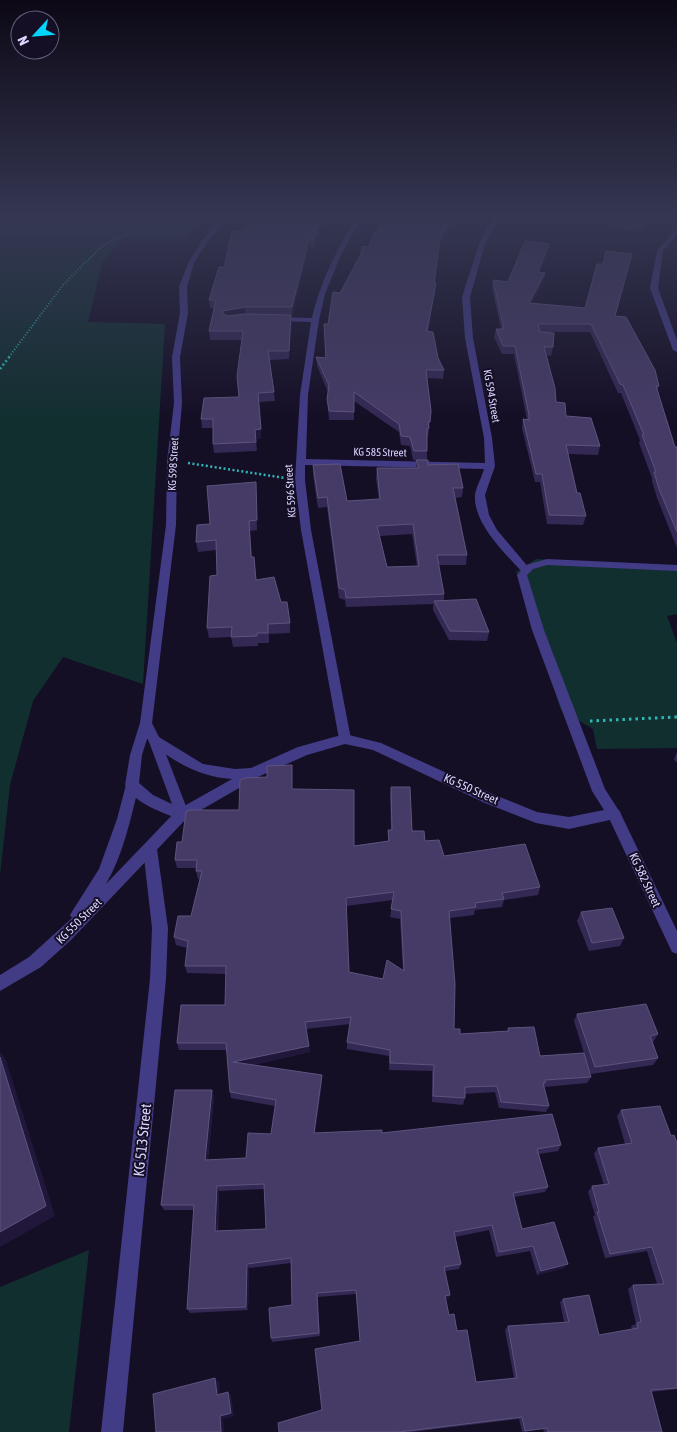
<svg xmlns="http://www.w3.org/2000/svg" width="677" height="1432" font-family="'Asap Condensed',sans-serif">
<rect width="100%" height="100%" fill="#150f26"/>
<path fill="#122f30" d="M0 218H209L183 241 123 239 102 263 88 322 165 324 143 684 63 657 33 701 10 785 0 875Z
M536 559 677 568V614L667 616 677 643V748L597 749 593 729 561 710 516 572Z
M89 1250 69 1432H0V1287Z"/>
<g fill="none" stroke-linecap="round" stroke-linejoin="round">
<path stroke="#30b7b7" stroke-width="2" stroke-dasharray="1 2" stroke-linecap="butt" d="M9 357 63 285 102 246 157 218"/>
<path stroke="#30b7b7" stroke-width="2.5" stroke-dasharray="2 2.5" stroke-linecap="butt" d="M0 369 10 356
M188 463 285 478"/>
<path stroke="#30b7b7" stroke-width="3" stroke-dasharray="2.5 4" stroke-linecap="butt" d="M590 721 677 717"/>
<path fill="#423b85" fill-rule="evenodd" d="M222 218H228L208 241 194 263 187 287 188 313 180 357 182 403 177 461 176 525 152 723 160 739 189 814 187 818 182 820C163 813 135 804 125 785L130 755 140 723 166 525 167 461 174 403 172 357 180 313 179 287 188 263 203 239ZM147 739H148L172 804 153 795 139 783 142 755Z
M355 218H361L340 257 325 294 319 320 308 395 306 459 485 463 484 438 465 338 462 297 479 244 493 218H499L485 244 470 297 473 338 492 438 495 466 485 495 489 515 497 530 530 569 525 572 521 571C504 552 473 523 475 495 476 487 482 477 484 469L305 465V480L311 530 351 739 350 742H340L339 739 301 530 295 480 300 395 311 322 275 321 271 319 275 317 312 318C320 282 337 250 355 218Z
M677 228V234L663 251 658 288 677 340V352L673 350 650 288 657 251Z
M614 808 619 810 677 931V954L672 952 607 814 609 810Z
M150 843 155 845 157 849 168 928 166 979 123 1432H101L150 979 152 928 143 849 145 845Z"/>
<path fill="#423b85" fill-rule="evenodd" d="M547 559 677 565V571L547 565 533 569 527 575 544 630 605 789 621 814 619 818 569 829 536 823 485 803 373 750 345 744 307 755 260 776 187 818 71 940 41 967 0 991V975L29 957 72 918 70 915 73 910 99 869 117 819 127 781 132 780 137 781 139 785C131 818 123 855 106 884L177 810 232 779C199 777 175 762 149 742L148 739 149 736 154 734 203 764 235 769 251 768 298 747 345 734 381 743 495 795 537 812 569 817 604 810 592 791 532 630 517 575 526 565Z"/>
</g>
<path fill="#342954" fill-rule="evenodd" d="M324 218 319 236H316L314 248 309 247 292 316H291L289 359 270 360 275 401 259 402 261 438 256 439 257 451 214 453 213 444V428H202L201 419 239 397 242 340H210L209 331 214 308H210L209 300 224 267 244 231Z
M381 218H455L454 223 439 245 435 283H436L435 291 428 331 438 358 444 370 443 379 427 378 431 411 428 437H427V460H413L410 446 401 445 399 432 354 401V420H329L328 407V392L317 366 316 357 325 358 328 324 340 293 378 231Z
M539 218H564L562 221Z
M646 218 643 232 609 228 611 220Z
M549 244 548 251 540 272 545 273 544 280 532 303 615 316 659 386 657 391 675 447H677V548L657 498 652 481V478L639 443 640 440 621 393H618L590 332H540L553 347 551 356 546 355 556 402 566 416 600 446 598 455 568 454 577 493 586 516 583 525 547 524 540 482H535L522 428 523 419 527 420 514 354H502L494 337 496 329H501L492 288 493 280 508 282Z
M416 460 428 465 463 488 462 497 455 498 467 555 466 565H438L444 594V601L489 632 487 641 449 640 433 610V604L346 607 345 600 339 598 327 507 318 508 313 475V465L347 501 379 500 376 478 377 468H416ZM412 534 417 566 387 567 380 536Z
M256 492 257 530 250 531 252 557 256 580 281 602 290 623V633L269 634V643H258V646L233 647 231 637 209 638 207 628 217 575 216 550 198 552 196 542 210 524Z
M677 752V763L674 759Z
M391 787 412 831 444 856 540 887 538 895 504 900 502 907 475 910 474 915 450 918 454 1029 460 1034 507 1031 508 1028 540 1056 584 1053 574 1021 577 1014 658 1034 653 1042H652L658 1058 653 1065 591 1074 585 1058 591 1077 587 1083 544 1087 549 1106 546 1112 499 1108 495 1092 465 1094V1098L463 1105 432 1102V1071L389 1070V1056L347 1049V1042L350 1024 306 1029 309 1046 310 1052 252 1065 322 1075V1082L315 1133H382L561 1145 558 1151 539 1154 548 1187 545 1192 514 1197 522 1229 564 1268 537 1275 530 1251 496 1257 489 1230 455 1237 461 1264 459 1269 445 1271 450 1295 448 1299H446L449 1315 457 1331 476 1382 514 1378 505 1330 508 1326 564 1322 560 1302 563 1299 599 1335 632 1329 631 1326 636 1324 628 1289 633 1285 657 1284 647 1251 605 1258 593 1217 595 1215 588 1192 592 1186 604 1185 594 1154 598 1148 625 1144 617 1116 621 1110 671 1136 677 1143V1389L651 1392 662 1432H544L543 1429 522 1432 519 1419 412 1432H279L322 1410 360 1341 356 1294 317 1297 320 1336 272 1342 271 1338 292 1305 291 1263 249 1268 248 1310 190 1313 187 1309 194 1210H164L161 1205 212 1090 214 1097 208 1160 246 1158 271 1134 275 1106 231 1098 230 1092 227 1050H179L177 1043 225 1005 226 974 187 973 185 966 187 948 176 945 174 937 191 916 200 879H198L196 871V868H177L175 860 182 842 239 810 292 789 354 846 388 841V830H391L390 795ZM393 900 390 917 400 919 403 970 383 979 349 972 346 906ZM264 1189 266 1229 218 1231 219 1191Z
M581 912 624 938 620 946 589 951 577 921Z"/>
<path fill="#20173a" d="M322 218H324L319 236 318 229Z
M453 218H455L454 223 439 245 440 238Z
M316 229V236L314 248V240Z
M309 239V247L292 316V307Z
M549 244 548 251 537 279 538 272Z
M545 273 544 280 528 311 529 303Z
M436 283 435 291 426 340 427 331Z
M245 307 246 315 223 320V311Z
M291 315 292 324 289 359V351Z
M261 429V438L256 439 255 430Z
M309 1046 310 1052 234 1069 233 1062Z
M0 1051 6 1060 55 1216 0 1247Z
M322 1075V1082L314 1139V1133Z
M212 1090 214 1097 207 1166 205 1160Z
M217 1186 219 1191 217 1236 215 1231Z
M247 1264 249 1268 248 1310 246 1307Z
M568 1264 564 1268 537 1275 541 1271Z
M450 1295 448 1299 443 1300 445 1296Z
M215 1378 219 1382 220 1399 217 1395Z
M228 1392 231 1395 234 1416 223 1419 224 1432H221L220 1416Z"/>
<path fill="#463b66" stroke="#5d547e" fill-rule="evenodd" d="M251 218H322L318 229H316L314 240 309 239 292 307H245L223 311V314L228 316 245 314 291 315 289 351H268L274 392 258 393 261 429 255 430 256 442 213 444V419H201L204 398 239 397 237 376 243 331H209L216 300H209L219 267H224L232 231H244Z
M381 218H453L440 238 434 283H436L427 331 433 332 438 358 444 370H426L431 411 430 422H428L429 428 427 429V451H414L410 437 401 436 399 424 354 392V412L329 411 327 399 329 385 316 357 326 358 324 324H328L333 292 340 293 361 254 362 246 369 247 375 231H378Z
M612 218H646L644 225 611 220Z
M525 241 549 244 538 272 545 273 529 303 585 308 597 264H603L606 251 632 254 615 316 626 317 655 370 659 386H656L675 447H677V532L659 489 654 472H656L642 435H644L623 385 620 384 591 324H538L540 332 554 333 553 347H544L555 388 556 402 565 403 566 416 591 418 600 446 566 445 577 493H580L586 516 549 515 542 474H536L523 419 529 420V415L515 346H503L496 329H504L493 280 508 282Z
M416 460H428V465L458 464 463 488H453L467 555H437L444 594 346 598 345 590 339 588 327 497 318 498 313 465 340 464 347 501 380 499 377 468H419ZM413 524 419 566 387 567 377 526Z
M256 482 257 520 249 521 251 557H254L256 580 274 577 281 602H287L290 623 268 624V633H257V636L231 637 232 627 207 628 210 576 217 575 216 540 196 542 197 525 210 524 207 486Z
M476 599 489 632 450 631 434 601Z
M292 765V789L354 790V846L389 841 388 830H392L391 787H410L412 831H424L425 841 439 840 444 856 525 844 540 887 502 893 504 899 475 903 476 907 449 911 455 984 454 1029H460V1034L509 1031 508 1028 534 1027 540 1056 584 1053 591 1077 545 1080V1083H543L549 1106 501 1102 497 1086 465 1087V1098L433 1096 434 1065 390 1063V1050L347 1042 351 1017 305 1022 309 1046 233 1062 322 1075 314 1133 382 1130V1133L552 1114 561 1145 537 1149 548 1187 513 1193 522 1229 554 1222 568 1264 541 1271 533 1246 499 1252 492 1225 454 1232 461 1264 444 1267 450 1295 445 1296 449 1315 454 1314 457 1331 467 1330 476 1382 517 1378 508 1326 569 1322 563 1299 589 1295 599 1335 638 1328 637 1323 641 1322 633 1285 664 1284 652 1247 610 1254 597 1212H599L592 1186 609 1184 598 1148 632 1143 621 1110 660 1106 671 1136 674 1135 677 1143V1388L651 1390 662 1432H548L547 1428 525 1431 522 1417 399 1432H279L278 1423 322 1410 315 1349 360 1341 356 1290 317 1293 319 1333 271 1338 269 1308 292 1305 291 1258 247 1264 246 1307 187 1309 194 1205H161L175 1090H212L205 1160 246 1158 248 1133 271 1134 276 1100 230 1092 226 1043H177L181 1005H225L226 966H185L188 941 174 937 178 916H191L202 871H196L197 860H175L177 842H182L186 812 189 810H239L240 780 245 778 267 777V766ZM394 892 391 909 401 911 404 971 387 960 383 979 349 972 346 898ZM264 1184 266 1229 215 1231 217 1186Z
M612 908 624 938 592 943 581 912Z
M646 1004 658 1034 650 1036 658 1058 595 1067 577 1014Z
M0 1057 46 1206 0 1232Z
M215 1378 217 1395 228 1392 231 1413 220 1416 221 1432H156L153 1394Z"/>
<linearGradient id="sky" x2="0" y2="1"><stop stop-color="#0c0815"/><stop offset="0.52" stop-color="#353752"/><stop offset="1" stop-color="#353752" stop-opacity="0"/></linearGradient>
<rect width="677" height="418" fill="url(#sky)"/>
<g text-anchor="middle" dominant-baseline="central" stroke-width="4" stroke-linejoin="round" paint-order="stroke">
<g font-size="11" fill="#dcd5ff" stroke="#150f26">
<text transform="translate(492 396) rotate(80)">KG 594 Street</text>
<text transform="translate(380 452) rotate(1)">KG 585 Street</text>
<text transform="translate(173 464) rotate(-87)">KG 598 Street</text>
<text transform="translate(290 491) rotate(-94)">KG 596 Street</text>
</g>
<g font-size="12" fill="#dcd5ff" stroke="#150f26">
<text transform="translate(471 789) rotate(24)">KG 550 Street</text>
<text transform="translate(645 880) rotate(65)">KG 582 Street</text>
<text transform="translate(79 921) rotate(-45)">KG 550 Street</text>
</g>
<g font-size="15" fill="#dcd5ff" stroke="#150f26">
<text transform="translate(142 1140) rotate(-84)">KG 513 Street</text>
</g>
</g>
<g transform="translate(35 35) rotate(244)"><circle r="24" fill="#150f26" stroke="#655e7d"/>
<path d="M0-4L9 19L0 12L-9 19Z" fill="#03d5fd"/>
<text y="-8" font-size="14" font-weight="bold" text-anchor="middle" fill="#dcd5ff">N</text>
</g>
</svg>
